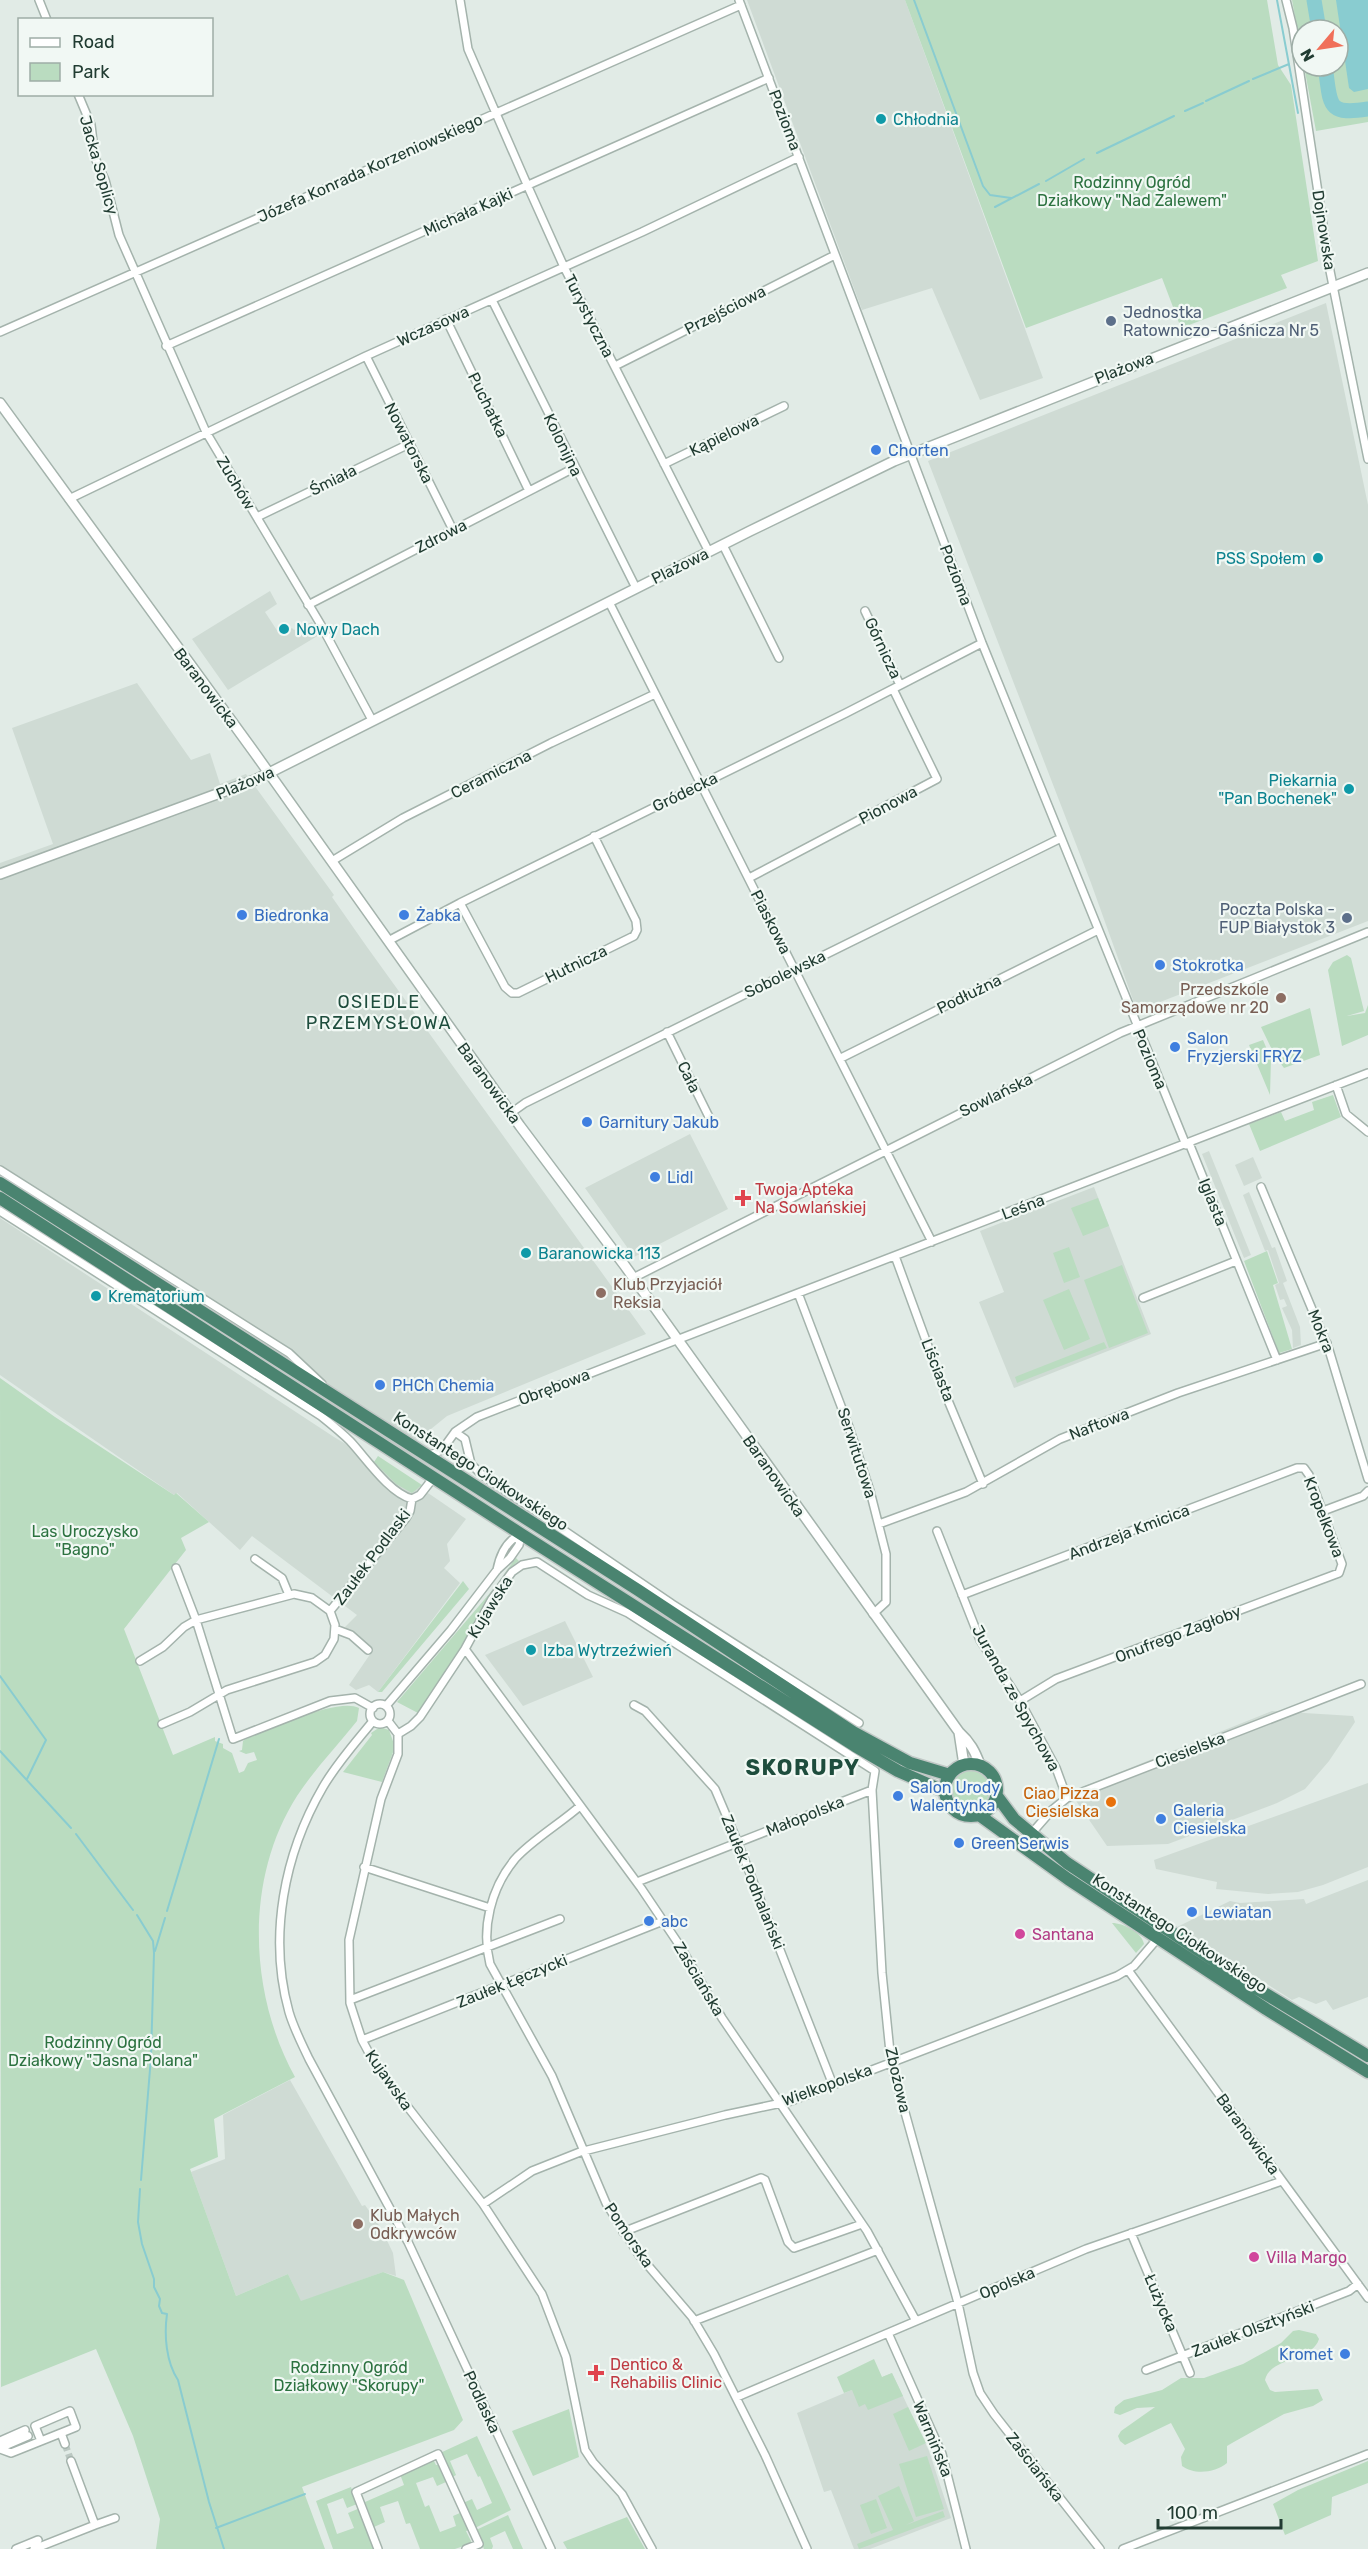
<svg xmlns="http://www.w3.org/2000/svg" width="1368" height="2549" font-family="Rubik,sans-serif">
<rect width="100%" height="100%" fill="#e1ebe6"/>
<path fill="#cfdbd4" d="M747 0H905L1043 378 980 400 932 288 862 310Z
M1326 303 1368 505V921L1137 1011 1091 883 928 461Z
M270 591 277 604 265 612 280 635 292 628 294 630 312 622 319 635 228 690 192 639Z
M137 683 191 760 210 753 220 784 246 774 334 895 332 897 367 947 646 1334 447 1416 415 1442 0 1180V863L53 844 12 728Z
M690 1134 728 1209 634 1257 585 1188Z
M1209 1151 1251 1255 1244 1258 1202 1154Z
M1253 1157 1262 1178 1244 1186 1235 1165Z
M1094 1187 1151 1334 1014 1388 979 1302 1004 1292 980 1231Z
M1249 1192 1272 1248 1275 1247 1287 1281 1283 1283 1300 1327 1301 1345 1293 1348 1292 1330 1282 1308 1287 1306 1284 1299 1280 1300 1275 1285 1279 1283 1268 1250 1265 1251 1243 1195Z
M0 1218 334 1437 431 1495 466 1519 447 1544 450 1561 444 1568 460 1583 378 1692 369 1685 356 1690 349 1685 373 1650 345 1627 357 1615 252 1536 240 1550 177 1493 174 1495 0 1375Z
M565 1621 593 1677 523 1706 485 1655Z
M1272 1711 1353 1716 1355 1722 1329 1761 1305 1789 1277 1803 1168 1844 1107 1846 1070 1792Z
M1368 1783V1867L1323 1885 1298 1892 1268 1894 1216 1889 1217 1882 1156 1869 1154 1860Z
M1368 1880V1997L1333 2010 1326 2000 1316 2004 1299 1997 1292 2000 1177 1927 1230 1901 1240 1903 1304 1899 1306 1904Z
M290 2080 362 2206 365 2205 381 2228 393 2253 396 2276 383 2272 301 2302 288 2274 236 2296 191 2172 225 2159 223 2115Z
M892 2373 929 2451 951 2518 870 2549H854L831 2490 824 2492 797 2413Z"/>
<path fill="#badcc0" d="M905 0H1267L1278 65 1291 85 1318 261 1281 275 1287 288 1181 328 1162 278 1026 328Z
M1292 0H1368V122L1316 131 1304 66H1338V30H1302V55Z
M1347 955 1351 958 1364 1011 1347 1016 1365 1013 1368 1005V1035L1342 1046 1328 970 1333 962Z
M1310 1008 1320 1055 1284 1068 1275 1056 1261 1027Z
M1263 1040 1271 1059 1270 1095 1249 1045Z
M1333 1095 1341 1117 1260 1151 1249 1124 1281 1112 1285 1121 1314 1110 1312 1102Z
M1098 1198 1109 1226 1083 1236 1071 1208Z
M1069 1247 1080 1277 1064 1283 1053 1253Z
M1267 1251 1278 1283 1273 1285 1292 1349 1279 1353 1244 1261Z
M1122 1265 1148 1333 1109 1348 1084 1280Z
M1069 1289 1090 1339 1064 1350 1043 1300Z
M1104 1342 1107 1348 1017 1383 1015 1377Z
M0 1378 55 1417 174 1495 176 1493 209 1522 181 1538 186 1550 124 1629 173 1755 215 1737V1741L223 1744V1748L232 1753 239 1773 244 1771 248 1763 257 1760 254 1752 246 1754 239 1751 242 1750 243 1741 246 1739C269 1730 337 1697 359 1708L357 1721C337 1746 314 1770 297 1796 244 1879 249 1994 295 2077L214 2119 218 2157 190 2169 236 2296 288 2274 301 2301 383 2272 404 2280 463 2420 454 2430 302 2487 325 2549H156L160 2519 133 2436 96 2349 1 2387Z
M378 1456 422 1485 412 1493 396 1484 374 1462Z
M516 1558 519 1561C495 1576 484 1610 469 1634 453 1661 435 1687 418 1713L397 1702 490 1593Z
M463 1581 469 1589 382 1692H378Z
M380 1727 389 1730 395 1747 382 1782 343 1772 372 1735 371 1733Z
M952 1789a19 19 0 1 1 38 0a19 19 0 1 1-38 0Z
M1112 1923C1123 1923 1142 1932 1144 1944L1136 1953Z
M1299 2330 1316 2334 1319 2339C1312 2362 1270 2357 1265 2380L1270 2390 1275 2392 1318 2389 1323 2400 1313 2406 1284 2414 1232 2443 1227 2446V2463C1215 2473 1194 2475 1182 2466L1181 2457 1185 2449 1171 2423 1125 2445 1120 2441 1118 2436 1121 2431 1155 2407 1137 2408 1120 2415 1114 2413 1115 2407 1124 2400 1162 2390 1181 2378H1204L1243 2364 1281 2343 1293 2331Z
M874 2359 882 2377 892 2373 903 2396 868 2410 865 2404 859 2407 852 2390 844 2393 837 2377Z
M908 2407 926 2443 909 2451 893 2414Z
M569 2409 579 2457 533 2476 512 2431Z
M477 2436 511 2510 475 2528 463 2503 472 2499 477 2510 492 2503 480 2476 478 2477 467 2454 450 2461 456 2475 451 2478 440 2453Z
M927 2456 944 2509 916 2517 899 2464Z
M433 2459 436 2465H438L446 2482 437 2486 433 2477 416 2483 425 2507 429 2505 440 2532 456 2526 453 2516 460 2513 469 2530 466 2531 472 2543 455 2549H420L410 2523 406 2524 398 2501 380 2507 385 2522 374 2527 365 2502 404 2485 400 2474Z
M1368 2461V2483L1332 2497 1331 2515 1285 2535 1273 2504 1298 2490Z
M899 2486 914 2521 906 2525 943 2511 945 2517 859 2549 857 2544 893 2530 878 2496Z
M351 2487 357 2504 347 2508 343 2498 327 2504 337 2534 354 2528 348 2513 360 2508 374 2549H333L316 2501Z
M876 2499 887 2528 871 2534 860 2505Z
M508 2515 523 2549H513L505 2531 490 2538 493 2546 492 2549H484L476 2530Z
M627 2517 645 2549H567L563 2542Z"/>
<path fill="#89ccd0" d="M1336 0H1368V89L1354 92 1349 88Z"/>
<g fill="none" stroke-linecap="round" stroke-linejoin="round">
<path stroke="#89ccd0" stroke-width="2" d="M914 0 983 186 990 195 1011 198
M1277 0 1298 113
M1253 79 1289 64
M1206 101 1249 81
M1185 111 1203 103
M1097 153 1174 116
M1046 181 1084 159
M995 207 1039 184
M0 1676 46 1740 27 1779
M0 1751 71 1828
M76 1834 133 1910
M167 1911 219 1739
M137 1915 153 1941 154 1953 151 2057 141 2180
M155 1951 165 1918
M140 2189 138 2222 142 2244 154 2279V2287L160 2299 159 2306 162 2313 167 2314C164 2335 166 2362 178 2380L209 2502 224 2549
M216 2528 305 2494"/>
<path stroke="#89ccd0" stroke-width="15" d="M1314 0 1319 30
M1325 66C1331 103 1325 116 1368 109"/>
<path stroke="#bbc8c2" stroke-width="7" stroke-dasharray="7 3.5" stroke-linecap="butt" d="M65 2444 71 2461"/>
<g stroke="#a4b3ac" stroke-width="10">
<path id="minor" d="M39 0 47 20
M460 0 468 49 529 189 564 267 709 552
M739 0 982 643 1186 1145
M1286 0 1293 28 1330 271 1368 459
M78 94 91 125 95 158 105 180 119 235 206 432 321 625 372 720
M492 300 636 588
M446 319 529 491
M0 332 741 5
M166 346 769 78
M366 356 453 530
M615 366 835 255
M664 464 784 406
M69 499 366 356 642 232 799 157
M257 517 409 444
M723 545 779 658
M609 602 932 1242
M308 605 574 468
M865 611 900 685
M332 861 403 818 551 743 655 694
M749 878 937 779 893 689
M460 903 505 987 512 993H518L634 936 637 930 636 921 594 836
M388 941 460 903 846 713 982 643
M667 1032 711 1121
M841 1058 1098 930
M1336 1085 1346 1114 1368 1132
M511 1113 525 1103 1061 838
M1189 1143 1277 1360
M0 1170 289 1353 322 1384
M1261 1187 1329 1350 1368 1479
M0 1211 321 1416C331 1424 341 1432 350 1441 366 1458 389 1493 412 1499
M895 1256 947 1398 983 1484
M633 1278 1120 1033 1368 932
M798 1293 849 1427 870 1491 886 1554V1602L873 1614
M1143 1298 1236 1261
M455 1432 465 1439 471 1464 481 1474 672 1604 859 1723
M428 1456 442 1450 455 1432 477 1417 1368 1073
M412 1499 420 1495 434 1477
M1323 1511 1363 1496 1368 1491
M879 1524 966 1492 1060 1439 1178 1393 1327 1343
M937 1531 980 1640 1020 1701 1056 1768 1067 1798
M255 1559 282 1578 289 1595
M176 1568 196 1620 233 1739 330 1701 355 1698 373 1708
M497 1570C500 1554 506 1541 521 1534
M962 1595 1297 1468H1304L1309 1475 1342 1564 1339 1573 1056 1679 1020 1701
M330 1611 406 1518 410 1511 412 1499
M335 1629 351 1635 368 1650
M465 1649 641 1888 680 1946 722 2018 867 2231 916 2321
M140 1661 163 1647 184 1627 196 1620 294 1594 312 1598 330 1611 335 1625 334 1639 325 1655 315 1662 227 1690 190 1712 162 1724
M370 1714a10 10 0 1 1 20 0a10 10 0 1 1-20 0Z
M634 1705 645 1711 715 1789 738 1843 833 2085
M386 1706 451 1630 497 1570 510 1558 519 1545 521 1534
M373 1721C356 1742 337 1763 323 1787 284 1854 268 1937 289 2012 294 2029 302 2044 309 2059L408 2242 551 2549
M388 1721 398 1734V1754L381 1799 349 1940 350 2003 362 2040 376 2066 483 2204 542 2294 566 2357 585 2450 593 2462 622 2494 652 2549
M398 1734 411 1726 420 1717 465 1649 492 1599 512 1572 522 1565 537 1562 588 1595 628 1613 875 1771 872 1790 882 1973 891 2062 958 2303 973 2373 980 2393 994 2414 1100 2549
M580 1806C561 1823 532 1840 515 1859 491 1888 481 1928 490 1964L552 2076 606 2203 639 2255 692 2317 714 2354 765 2455 807 2549
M1031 1834 1052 1810 1067 1798 1361 1684
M364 1867 490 1908
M637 1882 872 1790
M1128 1970 1368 2298
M350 2000 560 1919
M362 2040 663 1921
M483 2204 532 2171 580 2152 725 2115 791 2101 1117 1976 1134 1966 1158 1938
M623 2232 761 2178 765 2180 788 2242 794 2248 862 2224
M1131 2233 1190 2373
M694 2321 878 2250
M888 2333 942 2454 966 2549
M1146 2370 1349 2291 1358 2284
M737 2397 1086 2249 1282 2181
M61 2433 65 2444
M0 2441 25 2430
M0 2444 7 2445 28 2436
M0 2449 11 2453 76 2427 70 2411 35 2426 41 2441
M95 2525 115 2518
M16 2549 38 2540
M34 2549 95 2525 71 2461
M378 2549 356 2492 438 2454 479 2544 466 2549
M1123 2549 1368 2454"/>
</g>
<g stroke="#a4b3ac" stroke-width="12">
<path id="tertiary" d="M0 403 254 752 520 1126 625 1266 959 1732C970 1742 975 1751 980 1765
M0 874 255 780 750 531 894 461 1368 273
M959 1732 964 1765"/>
</g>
<g stroke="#c1c8c6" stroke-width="15">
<path id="trunk" d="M0 1183 638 1590 853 1732 910 1763 950 1775
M0 1198 521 1534 855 1746 898 1771 946 1792
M945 1790a26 26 0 1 1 52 0a26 26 0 1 1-52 0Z
M997 1796 1014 1819 1067 1863 1251 1985 1368 2056
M979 1815 1068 1879 1266 2009 1368 2072"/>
</g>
<use href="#minor" stroke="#fff" stroke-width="7"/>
<use href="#tertiary" stroke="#fff" stroke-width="9"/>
<use href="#trunk" stroke="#4a8470" stroke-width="12"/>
</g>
<g fill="#0f9aa8" stroke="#f1f8f4" stroke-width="2">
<circle cx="881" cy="119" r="6"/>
<circle cx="1318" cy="558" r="6"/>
<circle cx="284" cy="629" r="6"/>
<circle cx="1349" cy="789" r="6"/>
<circle cx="526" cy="1253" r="6"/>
<circle cx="96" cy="1296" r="6"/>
<circle cx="531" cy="1650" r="6"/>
</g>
<g fill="#5c6f8a" stroke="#f1f8f4" stroke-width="2">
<circle cx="1111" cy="321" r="6"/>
<circle cx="1347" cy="918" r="6"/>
</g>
<g fill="#3f7fe0" stroke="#f1f8f4" stroke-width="2">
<circle cx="876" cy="450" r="6"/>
<circle cx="242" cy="915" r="6"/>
<circle cx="404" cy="915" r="6"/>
<circle cx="1160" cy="965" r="6"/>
<circle cx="1175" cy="1047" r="6"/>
<circle cx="587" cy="1122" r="6"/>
<circle cx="655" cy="1177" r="6"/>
<circle cx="380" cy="1385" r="6"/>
<circle cx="898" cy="1796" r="6"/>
<circle cx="1161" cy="1819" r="6"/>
<circle cx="959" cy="1843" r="6"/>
<circle cx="1192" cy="1912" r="6"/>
<circle cx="649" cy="1921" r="6"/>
<circle cx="1345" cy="2354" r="6"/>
</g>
<g fill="#8d6e63" stroke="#f1f8f4" stroke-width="2">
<circle cx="1281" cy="998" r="6"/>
<circle cx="601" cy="1293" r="6"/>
<circle cx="358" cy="2224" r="6"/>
</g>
<g fill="#e0444e" stroke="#f1f8f4" stroke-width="2">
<path d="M740 1189h6v6h6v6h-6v6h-6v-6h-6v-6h6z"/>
<path d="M593 2364h6v6h6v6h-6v6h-6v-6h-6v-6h6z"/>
</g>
<circle fill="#e8710a" stroke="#f1f8f4" stroke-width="2" cx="1111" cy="1802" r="6"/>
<g fill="#d1479c" stroke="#f1f8f4" stroke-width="2">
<circle cx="1020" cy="1934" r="6"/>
<circle cx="1254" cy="2257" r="6"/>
</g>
<g text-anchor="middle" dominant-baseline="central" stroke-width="4.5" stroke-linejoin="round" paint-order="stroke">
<g font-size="16" fill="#0d838f" stroke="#f1f8f4" text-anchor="start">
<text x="893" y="119">Chłodnia</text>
<text x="1306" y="558" text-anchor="end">PSS Społem</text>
<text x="296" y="629">Nowy Dach</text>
<text x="1337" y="780" text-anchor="end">Piekarnia<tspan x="1337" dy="18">"Pan Bochenek"</tspan></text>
<text x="538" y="1253">Baranowicka 113</text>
<text x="108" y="1296">Krematorium</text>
<text x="543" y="1650">Izba Wytrzeźwień</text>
</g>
<g font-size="16" fill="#213c32" stroke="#f1f8f4">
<text transform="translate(785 120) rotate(69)">Pozioma</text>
<text transform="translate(99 165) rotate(74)">Jacka Soplicy</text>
<text transform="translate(370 168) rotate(-24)">Józefa Konrada Korzeniowskiego</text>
<text transform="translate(468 212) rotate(-24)">Michała Kajki</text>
<text transform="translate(1324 230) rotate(81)">Dojnowska</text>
<text transform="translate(725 310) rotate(-27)">Przejściowa</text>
<text transform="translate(589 316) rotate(63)">Turystyczna</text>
<text transform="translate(433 326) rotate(-24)">Wczasowa</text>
<text transform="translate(1124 368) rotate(-21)">Plażowa</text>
<text transform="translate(488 405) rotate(64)">Puchatka</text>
<text transform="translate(724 435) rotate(-26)">Kąpielowa</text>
<text transform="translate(409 443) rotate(63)">Nowatorska</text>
<text transform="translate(563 445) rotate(64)">Kolonijna</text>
<text transform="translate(333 480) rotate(-26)">Śmiała</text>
<text transform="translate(236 483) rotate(59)">Zuchów</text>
<text transform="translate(441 536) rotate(-27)">Zdrowa</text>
<text transform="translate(680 566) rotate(-26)">Plażowa</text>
<text transform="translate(956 575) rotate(69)">Pozioma</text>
<text transform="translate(883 648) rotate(65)">Górnicza</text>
<text transform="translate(206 688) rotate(53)">Baranowicka</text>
<text transform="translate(491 774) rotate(-27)">Ceramiczna</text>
<text transform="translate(245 783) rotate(-23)">Plażowa</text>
<text transform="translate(685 792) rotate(-26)">Gródecka</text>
<text transform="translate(888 805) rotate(-28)">Pionowa</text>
<text transform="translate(771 922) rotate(63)">Piaskowa</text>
<text transform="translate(576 964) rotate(-26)">Hutnicza</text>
<text transform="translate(785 974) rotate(-26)">Sobolewska</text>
<text transform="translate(969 994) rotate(-26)">Podłużna</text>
<text transform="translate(1150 1059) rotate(67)">Pozioma</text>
<text transform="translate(689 1077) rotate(64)">Cała</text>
<text transform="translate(489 1083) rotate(54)">Baranowicka</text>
<text transform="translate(996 1095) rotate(-26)">Sowlańska</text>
<text transform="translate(1213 1202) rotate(68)">Iglasta</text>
<text transform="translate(1023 1207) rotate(-21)">Leśna</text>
<text transform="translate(1321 1331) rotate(68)">Mokra</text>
<text transform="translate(938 1370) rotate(69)">Liściasta</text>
<text transform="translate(554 1387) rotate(-21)">Obrębowa</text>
<text transform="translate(1099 1424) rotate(-21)">Naftowa</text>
<text transform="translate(857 1453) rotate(72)">Serwitutowa</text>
<text transform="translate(481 1471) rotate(33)">Konstantego Ciołkowskiego</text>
<text transform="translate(774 1476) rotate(55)">Baranowicka</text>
<text transform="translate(1324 1517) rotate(69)">Kropelkowa</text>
<text transform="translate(1129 1532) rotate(-21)">Andrzeja Kmicica</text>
<text transform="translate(372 1557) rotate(-53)">Zaułek Podlaski</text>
<text transform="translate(490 1607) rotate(-58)">Kujawska</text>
<text transform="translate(1178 1634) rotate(-21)">Onufrego Zagłoby</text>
<text transform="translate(1016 1698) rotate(61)">Juranda ze Spychowa</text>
<text transform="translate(1190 1750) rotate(-21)">Ciesielska</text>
<text transform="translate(805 1816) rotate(-22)">Małopolska</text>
<text transform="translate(753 1882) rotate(68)">Zaułek Podhalański</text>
<text transform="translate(1180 1933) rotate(33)">Konstantego Ciołkowskiego</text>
<text transform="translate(699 1979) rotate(59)">Zaściańska</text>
<text transform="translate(512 1981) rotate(-22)">Zaułek Łęczycki</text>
<text transform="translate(389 2080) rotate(55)">Kujawska</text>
<text transform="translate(898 2080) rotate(77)">Zbożowa</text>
<text transform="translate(827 2085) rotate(-20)">Wielkopolska</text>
<text transform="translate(1248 2134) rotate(54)">Baranowicka</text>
<text transform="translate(629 2235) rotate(56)">Pomorska</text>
<text transform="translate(1007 2283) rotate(-23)">Opolska</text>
<text transform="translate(1161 2303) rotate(67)">Łużycka</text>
<text transform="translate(1253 2329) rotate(-21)">Zaułek Olsztyński</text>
<text transform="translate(482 2402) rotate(65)">Podlaska</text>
<text transform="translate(933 2439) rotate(68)">Warmińska</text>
<text transform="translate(1035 2467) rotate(52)">Zaściańska</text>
</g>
<g font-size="16" fill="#2c7240" stroke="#f1f8f4">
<text x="1132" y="182">Rodzinny Ogród<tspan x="1132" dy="18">Działkowy "Nad Zalewem"</tspan></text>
<text x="85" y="1531">Las Uroczysko<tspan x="85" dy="18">"Bagno"</tspan></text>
<text x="103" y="2042">Rodzinny Ogród<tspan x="103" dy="18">Działkowy "Jasna Polana"</tspan></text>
<text x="349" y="2367">Rodzinny Ogród<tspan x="349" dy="18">Działkowy "Skorupy"</tspan></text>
</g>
<g font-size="16" fill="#4e5e75" stroke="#f1f8f4" text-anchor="start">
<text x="1123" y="312">Jednostka<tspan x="1123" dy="18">Ratowniczo-Gaśnicza Nr 5</tspan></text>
<text x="1335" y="909" text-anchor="end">Poczta Polska -<tspan x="1335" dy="18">FUP Białystok 3</tspan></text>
</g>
<g font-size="16" fill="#366cbe" stroke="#f1f8f4" text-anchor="start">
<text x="888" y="450">Chorten</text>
<text x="254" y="915">Biedronka</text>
<text x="416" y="915">Żabka</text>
<text x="1172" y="965">Stokrotka</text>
<text x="1187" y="1038">Salon<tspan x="1187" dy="18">Fryzjerski FRYZ</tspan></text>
<text x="599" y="1122">Garnitury Jakub</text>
<text x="667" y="1177">Lidl</text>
<text x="392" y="1385">PHCh Chemia</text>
<text x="910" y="1787">Salon Urody<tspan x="910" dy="18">Walentynka</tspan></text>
<text x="1173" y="1810">Galeria<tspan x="1173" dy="18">Ciesielska</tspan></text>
<text x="971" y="1843">Green Serwis</text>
<text x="1204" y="1912">Lewiatan</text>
<text x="661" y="1921">abc</text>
<text x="1333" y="2354" text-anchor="end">Kromet</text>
</g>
<g font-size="16" fill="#785e54" stroke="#f1f8f4" text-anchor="start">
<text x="1269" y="989" text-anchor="end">Przedszkole<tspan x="1269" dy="18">Samorządowe nr 20</tspan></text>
<text x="613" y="1284">Klub Przyjaciół<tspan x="613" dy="18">Reksia</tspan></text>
<text x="370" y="2215">Klub Małych<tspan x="370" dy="18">Odkrywców</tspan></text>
</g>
<g font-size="16" fill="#be3a42" stroke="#f1f8f4" text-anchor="start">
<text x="755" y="1189">Twoja Apteka<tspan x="755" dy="18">Na Sowlańskiej</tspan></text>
<text x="610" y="2364">Dentico &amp;<tspan x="610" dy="18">Rehabilis Clinic</tspan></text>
</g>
<g font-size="16" fill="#c56008" stroke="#f1f8f4" text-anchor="end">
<text x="1099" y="1793">Ciao Pizza<tspan x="1099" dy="18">Ciesielska</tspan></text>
</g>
<g font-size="16" fill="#b23c85" stroke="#f1f8f4" text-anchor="start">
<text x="1032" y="1934">Santana</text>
<text x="1266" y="2257">Villa Margo</text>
</g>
<g font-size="18" letter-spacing="1.5" fill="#1e4d3d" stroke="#f1f8f4">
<text x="379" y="1002">OSIEDLE<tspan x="379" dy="21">PRZEMYSŁOWA</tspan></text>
</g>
<g font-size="22" font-weight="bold" letter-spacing="1.5" fill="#1e4d3d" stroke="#f1f8f4">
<text x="803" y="1767">SKORUPY</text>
</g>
</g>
<rect x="18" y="18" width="195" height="78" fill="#f1f8f4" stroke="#9eada6" stroke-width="1.5"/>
<rect x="30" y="38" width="30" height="9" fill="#ffffff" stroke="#9eada6" stroke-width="1.5"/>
<text x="72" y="48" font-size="18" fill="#213c32">Road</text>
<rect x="30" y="63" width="30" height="18" fill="#badcc0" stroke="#9eada6" stroke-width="1.5"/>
<text x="72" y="78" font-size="18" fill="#213c32">Park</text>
<g transform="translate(1320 48) rotate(241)"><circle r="28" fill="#f1f8f4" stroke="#9eada6" stroke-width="1.5"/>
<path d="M0-4.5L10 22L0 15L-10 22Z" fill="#f0705a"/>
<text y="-9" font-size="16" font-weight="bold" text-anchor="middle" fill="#213c32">N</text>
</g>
<path d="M1158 2519v9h123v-9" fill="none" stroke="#213c32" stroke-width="3"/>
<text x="1167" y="2519" font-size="18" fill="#213c32" stroke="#f1f8f4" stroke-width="4.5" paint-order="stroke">100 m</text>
</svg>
